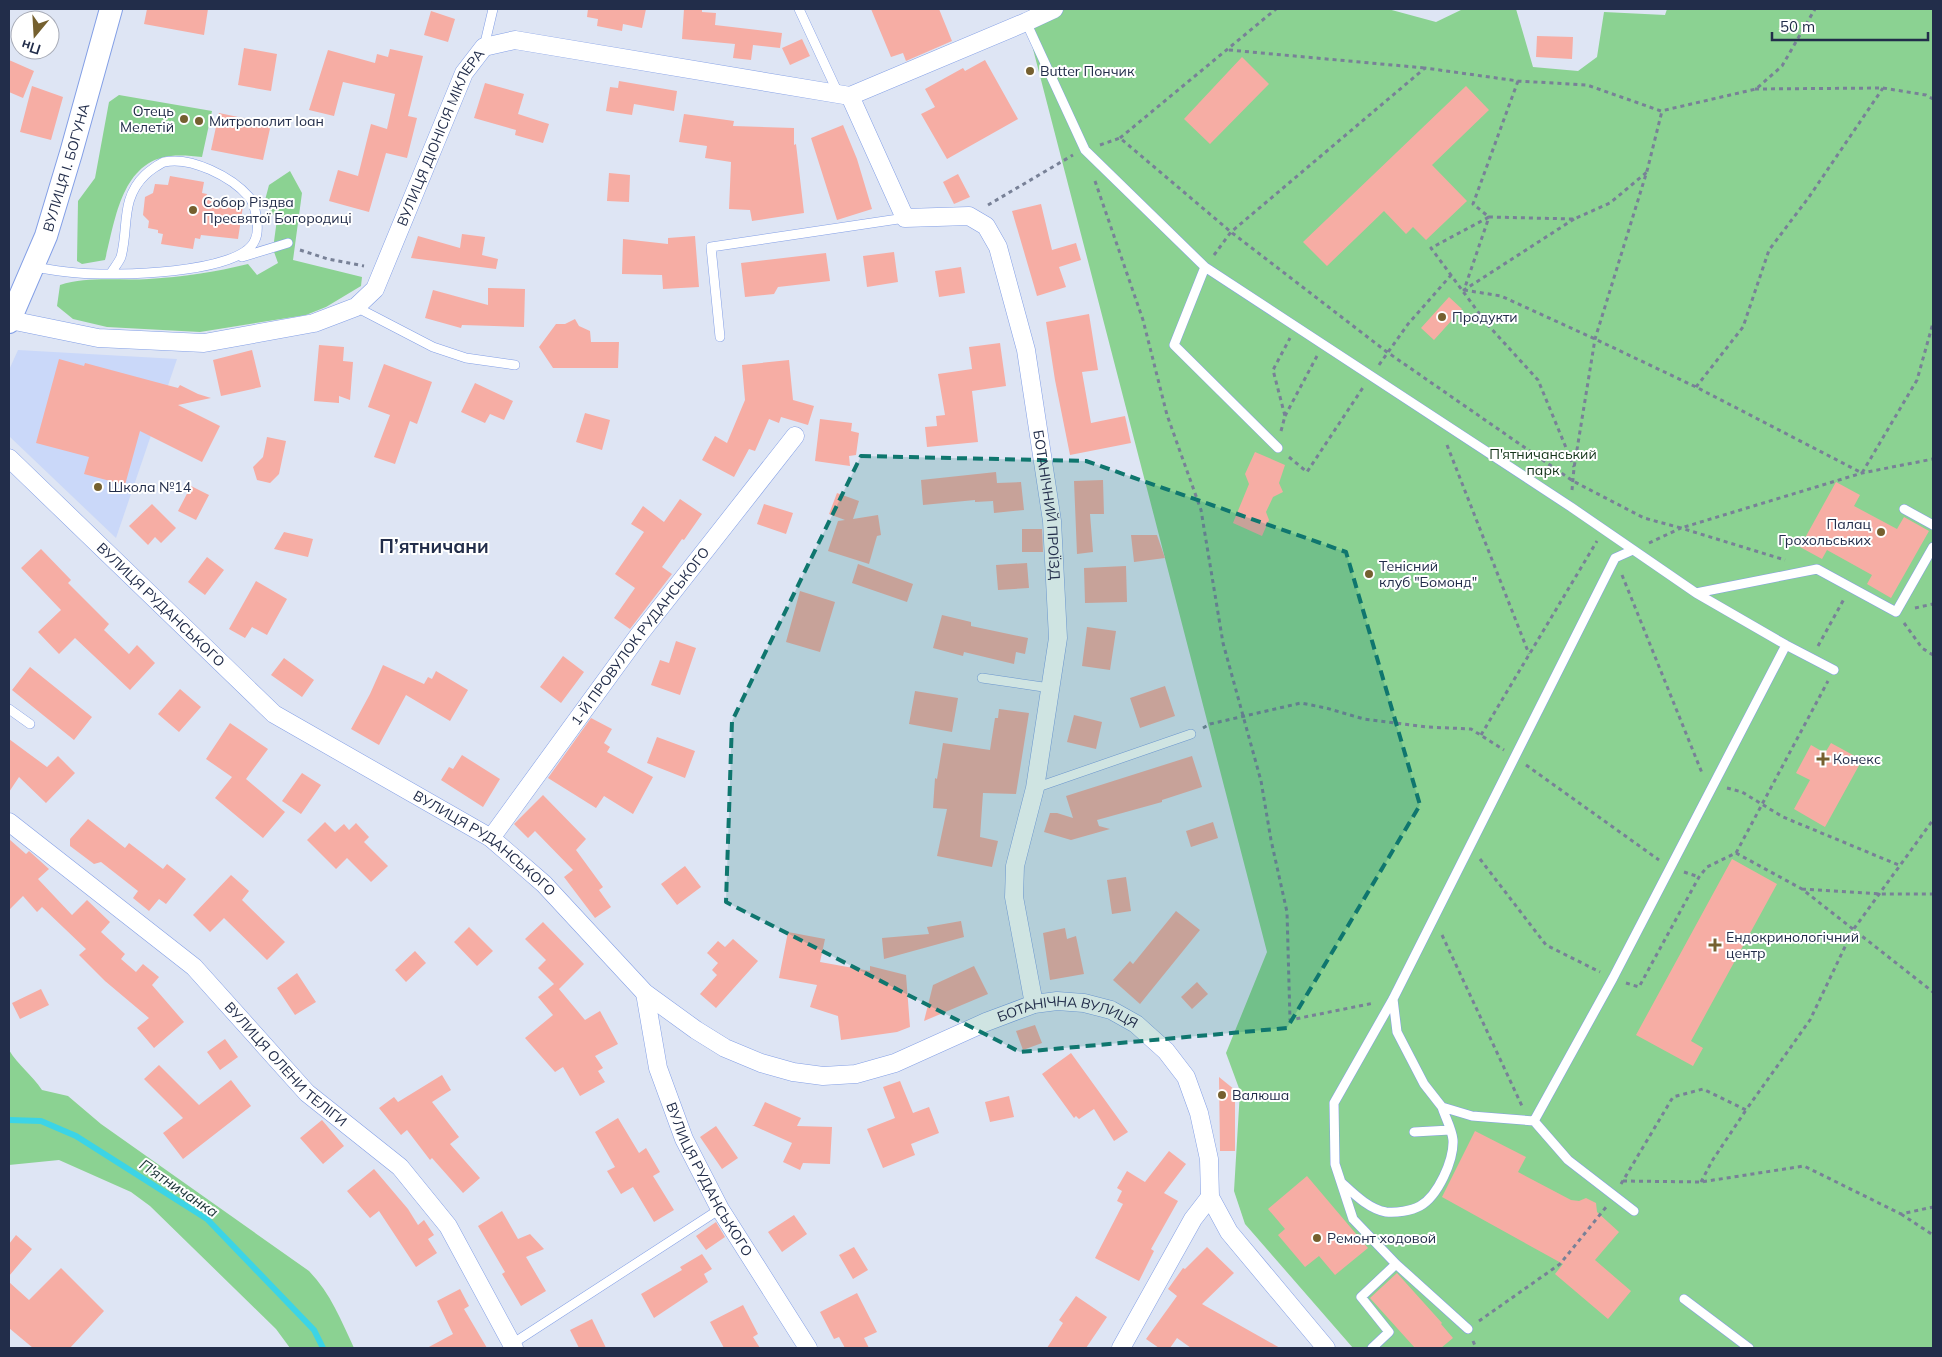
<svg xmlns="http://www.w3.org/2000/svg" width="1942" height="1357" font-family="Mulish,sans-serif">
<rect width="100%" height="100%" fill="#dee5f4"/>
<path fill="#cad8f9" d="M18 350 177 359 116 538 9 436V370Z"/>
<path fill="#8bd292" d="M1054 9H1388L1436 22 1463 9H1516L1533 67 1578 71 1597 57 1604 12 1665 15 1667 9H1933V1348H1353L1245 1224 1234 1191 1240 1091 1226 1053 1267 952 1026 22Z
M119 95 212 111 202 157C192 156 181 155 171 156 121 161 115 222 105 260L82 264 77 261 78 201 95 178 109 102Z
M290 171 302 193 293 260 362 277 361 286 326 307 306 315 200 332 107 327 73 319 57 306 60 285C88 276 119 281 149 279 182 277 216 272 248 264L257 275 278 263 273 249 277 219 264 204 269 185Z
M9 1050C18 1065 32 1075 42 1090L68 1096 101 1124 309 1271C331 1294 341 1320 354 1348H290L276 1329 150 1206 131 1192 59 1160 9 1165Z"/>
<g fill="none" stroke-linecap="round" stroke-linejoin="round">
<path stroke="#3cd4e6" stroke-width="6" d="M9 1120 41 1121 76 1136 207 1219 314 1330 323 1348"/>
</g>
<path fill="#f6ada4" d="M147 9H208L204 35 144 24Z
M588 9H646L642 28 623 24 622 31 597 26 598 19 587 17Z
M684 9H702V12L716 13 715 25 782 33 780 48 753 45 751 60 733 58 735 44 682 39Z
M871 9H939L952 41 906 61 903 53 891 57Z
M431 11 455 19 448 42 424 35Z
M1537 36 1573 37 1572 59 1536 57Z
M802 39 810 56 790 65 782 48Z
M244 48 277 54 271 91 238 85Z
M390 49 423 56 408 116 417 118 407 158 386 153 369 212 329 201 338 170 358 176 371 124 387 129 395 94 343 82 334 116 309 110 328 50 375 63 377 54 388 57Z
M1242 57 1269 84 1210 144 1184 119Z
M9 60 34 71 23 98 9 92Z
M985 60 1018 119 947 159 921 114 935 107 925 89 963 68 965 71Z
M619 81 677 91 674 111 634 104 632 115 606 111 610 87 618 88Z
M485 83 524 94 518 114 549 124 543 143 515 135 516 130 474 118Z
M32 86 63 97 51 140 20 132Z
M1466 86 1489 110 1432 165 1467 201 1426 240 1413 227 1406 234 1384 211 1327 266 1303 242Z
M219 113 271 124 263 160 211 150Z
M684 114 734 121 733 126 794 128V145L796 144 804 213 752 221 750 210 729 209 731 162 705 158 707 146 679 142Z
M843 125 857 159 872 209 837 220 811 138Z
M609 173 630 175 629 202 607 201Z
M958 174 970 197 954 204 943 182Z
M170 176 204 182 202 193 207 194 206 197 229 201V204L243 206 238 239 201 235 200 239 195 238 193 249 161 244 163 234 158 233V230L148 228 149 221 143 215 145 197 153 193 155 184 168 185Z
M1041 204 1052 250 1076 243 1081 260 1059 267 1066 287 1037 296 1012 211Z
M462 234 485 237 482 255 498 259 496 269 411 258 418 236 460 248Z
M695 236 699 287 663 289 662 275 622 274 623 239 668 244V238Z
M894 252 898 282 867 287 863 256Z
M826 253 830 281 778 287 774 294 745 297 741 263Z
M961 267 965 293 939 297 935 271Z
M488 288 525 289 524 327 462 325 461 328 425 318 433 290 488 305Z
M1449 297 1462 309 1434 340 1421 328Z
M1089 314 1098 370 1082 372 1091 423 1125 416 1131 443 1070 455 1055 380 1046 322Z
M575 319 579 326 590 331 591 342H619L618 368H553L539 347 556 324H565Z
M1000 343 1006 386 972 391 978 442 927 447 925 427 937 426 936 416 945 415 938 374 972 369 969 347Z
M319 345 344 347 343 361 353 362 350 400 339 396V403L314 401Z
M252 350 261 387 221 396 213 360Z
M59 359 84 366 85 363 178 388 180 385 198 394 211 398 178 405 220 426 202 462 140 431 125 485 84 474 89 457 36 443Z
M789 360 793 400 814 406 808 425 781 417 779 423 769 419 755 451 749 449 734 477 702 460 715 436 727 443 745 400 742 365Z
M384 364 432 382 417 424 410 421 395 464 374 457 390 415 368 407Z
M475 383 513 401 504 420 490 414 485 423 461 412Z
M585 413 610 420 602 450 576 442Z
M820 419 852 423 851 431 859 433 856 455 849 456 850 466 815 461Z
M267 437 286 441 279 474 270 483 257 480 253 467 263 457Z
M1255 452 1285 465 1279 483 1283 492 1273 497 1266 512 1269 520 1262 536 1233 523 1249 484 1245 474Z
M996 472 997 483 1021 482 1024 510 994 513 993 501 975 502V500L923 505 921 480Z
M1103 480 1104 514H1090L1093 552 1077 554 1074 481Z
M1836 482 1860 495 1854 506 1897 529 1904 517 1929 531 1891 598 1867 584 1872 575 1827 550 1822 559 1800 547Z
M191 486 209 495 196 520 178 511Z
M837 493 859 501 853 519 878 515 881 535 877 536 869 564 828 551 838 521 845 520 829 514Z
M680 499 702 514 684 540 682 539 662 567 672 574 630 629 614 618 635 588 615 574 644 532 631 524 643 506 664 522Z
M152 504 176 528 161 543 155 537 148 545 129 526Z
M764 504 793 513 786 534 757 524Z
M1022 529H1042L1043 552H1022Z
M284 532 313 539 308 557 274 549Z
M1131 535H1157L1165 558 1134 562Z
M41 549 71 580 68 583 109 624 104 630 129 654 137 645 155 663 130 690 75 638 59 654 38 632 61 610 21 568Z
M207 557 224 570 205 595 188 582Z
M1027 563 1029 588 998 590 996 565Z
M858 564 913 584 907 602 852 583Z
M1126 566 1127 602 1085 603 1084 568Z
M256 581 287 599 267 635 252 627 245 638 229 629Z
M800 591 835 602 820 652 786 642Z
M942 615 971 622V626L1028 638 1025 654 1016 652 1014 664 964 652 963 656 933 648Z
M1087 627 1116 631 1110 670 1082 666Z
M676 641 696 648 680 695 651 685 660 660 669 663Z
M563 656 584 672 561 703 540 687Z
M284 658 314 680 302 697 271 675Z
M383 665 424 684 428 677 432 679 436 671 468 690 450 721 406 695 379 745 351 729 370 694Z
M30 667 92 717 74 740 12 690Z
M1165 686 1175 716 1140 728 1130 698Z
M180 689 201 707 179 732 158 714Z
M915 691 958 698 952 732 909 724Z
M999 709 1029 713 1016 794 983 793 980 837 998 841 992 867 937 856 947 809 933 808 935 778 937 779 943 743 990 750 995 718H998Z
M1074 715 1102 722 1096 749 1067 742Z
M591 718 612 729 604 743 610 747 607 752 653 777 633 814 604 796 596 808 548 778Z
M230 723 268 749 246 779 285 812 263 838 215 798 232 777 206 759Z
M657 737 695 751 685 778 647 763Z
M9 739 47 767 58 756 75 773 46 803 19 777 9 792Z
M1831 743 1862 760 1825 827 1794 809 1810 780 1796 773 1811 745 1825 753Z
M462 755 500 779 483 807 441 780 449 767 453 769Z
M1192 756 1202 787 1162 800V802L1097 820 1099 826 1110 829 1071 840 1044 832 1050 813H1057L1073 818 1066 796Z
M302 773 321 785 301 814 282 801Z
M543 795 586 839 576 850 603 887 599 890 611 907 595 918 564 877 573 870 535 831 528 838 514 824Z
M88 819 125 848 129 843 163 869 167 864 186 879 166 904 159 899 149 911 133 898 138 891 101 862 94 864 70 846V839Z
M325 822 335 832 344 824 349 830 356 823 369 837 364 842 388 866 371 882 347 858 336 869 307 840Z
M1213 822 1218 838 1191 847 1186 831Z
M9 839 26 854 29 851 49 869 38 879 72 915 87 900 110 922 101 932 125 954 121 959 136 972 143 964 159 977 152 985 184 1022 154 1048 137 1028 149 1018 105 981 79 955 86 949 42 907 37 912 23 896 9 910Z
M1732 859 1777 884 1691 1041 1703 1048 1693 1066 1636 1035Z
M685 866 701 887 677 905 661 884Z
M231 875 249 891 242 900 285 942 267 960 224 918 210 932 193 915Z
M1126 877 1131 911 1112 914 1107 880Z
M1176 911 1200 930 1140 1004 1113 980 1130 961 1133 964Z
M961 921 964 937 884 959 882 938 929 934 927 927Z
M543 922 584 964 559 989 585 1020 600 1011 618 1044 595 1056 603 1068 598 1071 605 1082 580 1096 563 1067 555 1072 525 1038 553 1015 538 997 554 984 538 968 546 960 525 939Z
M469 927 493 951 477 966 454 942Z
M1065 928 1067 939 1076 936 1084 974 1050 980 1043 933Z
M788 932 825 939 820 962 870 971V966L906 975 910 1027 897 1032 841 1040 838 1016 810 1007 817 985 779 978Z
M733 939 758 961 716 1008 700 994 717 975 712 970 718 963 707 953 718 941 725 947Z
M415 951 426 963 406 982 395 970Z
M974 966 988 994 924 1021 933 985Z
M297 973 316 1002 295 1015 277 988Z
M1197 982 1208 994 1192 1009 1181 997Z
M41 989 49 1005 20 1019 12 1003Z
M1035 1025 1042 1043 1023 1050 1016 1031Z
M225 1039 238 1057 220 1070 207 1052Z
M1071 1053 1128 1132 1114 1141 1094 1109 1079 1119 1076 1116 1074 1118 1042 1074Z
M159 1065 199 1105 231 1080 251 1106 183 1159 163 1133 183 1118 144 1079Z
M442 1075 451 1090 432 1102 459 1137 450 1144 480 1178 463 1193 432 1158 430 1160 407 1130 401 1135 379 1108 394 1097 398 1102Z
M1219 1077 1235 1090V1151H1220Z
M900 1081 913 1113 929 1107 939 1133 911 1144 915 1155 883 1168 867 1129 895 1118 883 1087Z
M1009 1096 1014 1117 990 1122 985 1102Z
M765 1102 801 1118 797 1126 832 1127 830 1164 803 1163 800 1170 783 1162 792 1143 752 1125H754Z
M618 1118 639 1153 646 1148 660 1172 653 1176 674 1210 654 1222 633 1187 621 1194 607 1171 615 1167 595 1132Z
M322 1120 344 1146 323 1164 300 1138Z
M716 1126 738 1158 722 1169 700 1137Z
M1475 1131 1526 1157 1518 1172 1571 1200 1579 1201 1586 1198 1596 1203 1597 1212 1619 1232 1595 1260 1631 1291 1608 1319 1555 1274 1563 1264 1442 1197Z
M1169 1151 1186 1164 1164 1193 1178 1201 1151 1249 1154 1251 1139 1281 1095 1258 1123 1204 1117 1201 1122 1191 1117 1188 1127 1171 1145 1182Z
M374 1169 408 1209 418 1225 424 1220 434 1235 428 1239 437 1253 416 1267 379 1211 370 1218 347 1191Z
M1307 1176 1368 1248 1335 1275 1319 1256 1305 1267 1278 1235 1285 1229 1268 1209Z
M502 1211 518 1239 530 1234 544 1249 526 1257 546 1291 521 1306 502 1274 505 1272 478 1226Z
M794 1215 807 1234 782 1252 768 1232Z
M716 1222 725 1237 706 1250 696 1236Z
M16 1235 32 1249 9 1276V1244Z
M854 1247 868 1270 853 1279 839 1255Z
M1207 1247 1234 1273 1202 1304 1280 1348H1191L1177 1338 1170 1348H1159L1146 1339 1177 1296 1168 1289 1183 1268 1185 1269Z
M702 1254 712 1269 704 1274 708 1282 654 1318 641 1294 682 1270 680 1267Z
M61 1268 104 1311 70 1348H33L9 1328V1282L29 1300Z
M1397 1273 1442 1323 1441 1324 1453 1338 1441 1348H1415L1370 1298Z
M460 1289 469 1306 464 1309 487 1348H427L453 1334 437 1301Z
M857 1293 877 1332 864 1338 869 1348H845L839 1337 834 1339 820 1312Z
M1076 1296 1107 1317 1086 1348H1047L1063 1323 1059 1320Z
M743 1305 758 1334 753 1337 760 1348H724L710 1322Z
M592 1319 606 1348H579L570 1330Z"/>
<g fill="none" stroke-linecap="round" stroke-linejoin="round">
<g stroke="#839fe6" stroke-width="10">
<path id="service" d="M799 9 838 93
M1026 22 1085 150 1205 267 1571 507 1696 593 1786 645 1834 670
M484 47 493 9
M242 257 288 243
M33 267C48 269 63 272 78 273 111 276 241 275 255 240 260 230 256 205 249 197 232 177 191 156 164 162 159 164 149 171 145 175 120 199 129 228 121 257 119 262 114 268 111 273
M1205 267 1174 345 1278 448
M356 307 433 347 466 358 515 365
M720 337 711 247 905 218
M1904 509 1933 525
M1696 593 1817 569 1896 612 1933 547
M982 678 1050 688
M9 709 30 724
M1035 788 1191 734
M1393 999 1397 1032 1424 1084 1442 1107 1472 1116 1534 1121 1568 1160 1634 1211
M1534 1121 1613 978 1786 645
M1414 1132 1450 1130
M1342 1183C1354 1194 1369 1209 1386 1212 1396 1213 1411 1211 1420 1206 1438 1196 1454 1160 1453 1140 1452 1129 1445 1117 1442 1107
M1684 1299 1749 1348
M1468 1329 1396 1264 1353 1219 1335 1164 1334 1103 1393 999 1615 558 1633 550
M512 1344 720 1209
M1372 1348 1389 1332 1361 1297 1396 1264"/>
</g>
<g stroke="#839fe6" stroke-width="19">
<g id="minor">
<path id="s1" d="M850 96 905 218 969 216 986 226 998 247 1026 350 1052 521 1058 638 1035 788 1015 866 1014 897 1034 1004"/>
<path id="s2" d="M10 320 98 338 204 343 314 323 356 307 375 289 464 73 484 47 515 40 850 96 1026 22 1054 9"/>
<path id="s3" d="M9 458 274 714 491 838 544 884 645 993 696 1030 725 1048 761 1063 793 1072 823 1076 856 1074 895 1063 986 1022 1034 1004 1057 1001 1084 1003 1111 1010 1136 1024 1166 1051 1186 1077 1199 1113 1209 1159 1210 1197 1229 1232 1326 1348"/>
<path id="s4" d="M9 822 194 967 307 1093 400 1167 448 1226 514 1348"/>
<path id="s5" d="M491 838 638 636 795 436"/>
<path id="s6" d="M645 993 658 1068 684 1139 720 1209 808 1348"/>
<path d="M1121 1348 1193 1219 1210 1197"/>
</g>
</g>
<g stroke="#839fe6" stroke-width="24">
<g id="tertiary">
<path id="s7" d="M9 322 46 236 71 153 111 9"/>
</g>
</g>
<path stroke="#788197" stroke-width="3" stroke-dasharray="4 4" stroke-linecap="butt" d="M1229 50 1425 68
M1518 81 1473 204 1489 217 1431 248 1487 324 1538 380 1574 467
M1755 89 1883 88 1926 95 1933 99
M1120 138 1276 9
M1100 145 1120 138 1231 232 1387 352 1573 481 1644 518 1681 528 1862 473 1933 459
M1095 181 1143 320 1167 415 1201 510 1223 643 1261 781 1271 840 1287 912 1290 1020 1374 1003
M988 205 1073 155
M1574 219 1464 290 1489 217 1574 219 1610 203 1647 172
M300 250 328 259 364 266
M1214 255 1231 232 1425 68 1518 81 1587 85 1661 111 1756 89 1782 66 1815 9
M1464 290 1501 296 1595 339 1696 387 1862 473 1917 380 1933 323
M1379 365 1408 324 1452 274
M1696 387 1743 327 1769 250 1809 197 1883 88
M1285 416 1317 356
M1281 431 1285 416 1273 370 1290 338
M1447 445 1529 654
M1289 457 1307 472 1364 386
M1572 490 1574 468 1595 339 1647 171 1662 111
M1649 543 1681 528 1785 560
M1622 575 1702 773
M1915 608 1933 604
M1904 623 1922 648 1933 655
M1818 646 1844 599
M1203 728 1210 724 1301 703 1326 708 1364 719 1427 727 1471 729 1504 750
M1481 735 1597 541
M1526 765 1659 860
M1727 788 1742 792 1783 817 1901 866
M1736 853 1802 889 1933 992
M1480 859 1546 945 1600 972
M1684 872 1699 877
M1802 889 1881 894H1933
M1442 935 1522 1106
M1626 983 1639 987 1699 877 1707 867 1736 853 1828 681
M1623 1181 1701 1182 1804 1166 1901 1214 1933 1207
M1701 1182 1712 1161 1746 1110
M1621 1184 1673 1097 1703 1089 1746 1110 1810 1020 1853 930 1933 820
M1901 1214 1933 1235
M1479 1321 1560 1264 1607 1206
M1473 1341 1476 1348"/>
<use href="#service" stroke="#fff" stroke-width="9"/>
<use href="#minor" stroke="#fff" stroke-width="18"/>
<use href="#tertiary" stroke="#fff" stroke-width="22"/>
</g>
<path fill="#0f766e" fill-opacity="0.2" stroke="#0f766e" stroke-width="4" stroke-dasharray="10 6" stroke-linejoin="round" d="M861 456 1086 461 1346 552 1420 805 1287 1028 1020 1052 726 902 732 721Z"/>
<g fill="#75602f" stroke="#fff" stroke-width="2">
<circle cx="1030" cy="71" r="5"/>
<circle cx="184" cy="119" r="5"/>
<circle cx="199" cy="121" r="5"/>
<circle cx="193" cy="210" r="5"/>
<circle cx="1442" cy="317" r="5"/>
<circle cx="98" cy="487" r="5"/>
<circle cx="1881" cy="532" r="5"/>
<circle cx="1369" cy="574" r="5"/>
<path d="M1820.5 751.5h5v5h5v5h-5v5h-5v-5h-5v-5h5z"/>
<path d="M1712.5 937.5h5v5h5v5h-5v5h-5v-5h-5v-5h5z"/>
<circle cx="1222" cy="1095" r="5"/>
<circle cx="1317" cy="1238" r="5"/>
</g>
<g text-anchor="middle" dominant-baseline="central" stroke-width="4" stroke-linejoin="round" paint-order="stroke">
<g font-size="14" fill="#222d4a" stroke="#fff" text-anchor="start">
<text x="1040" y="71">Butter Пончик</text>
<text x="174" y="111" text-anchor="end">Отець<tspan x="174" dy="16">Мелетій</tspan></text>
<text x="209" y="121">Митрополит Іоан</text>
<text x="203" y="202">Собор Різдва<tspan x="203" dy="16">Пресвятої Богородиці</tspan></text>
<text x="1452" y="317">Продукти</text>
<text x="108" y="487">Школа №14</text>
<text x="1871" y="524" text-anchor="end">Палац<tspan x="1871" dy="16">Грохольських</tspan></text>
<text x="1379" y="566">Тенісний<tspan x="1379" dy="16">клуб "Бомонд"</tspan></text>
<text x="1833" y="759">Конекс</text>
<text x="1726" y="937">Ендокринологічний<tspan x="1726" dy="16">центр</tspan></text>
<text x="1232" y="1095">Валюша</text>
<text x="1327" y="1238">Ремонт ходовой</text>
</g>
<g font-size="14" fill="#222d4a" stroke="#fff">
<text stroke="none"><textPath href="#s2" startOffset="544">ВУЛИЦЯ ДІОНІСІЯ МІКЛЕРА</textPath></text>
<text stroke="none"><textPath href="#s7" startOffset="165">ВУЛИЦЯ І. БОГУНА</textPath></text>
<text stroke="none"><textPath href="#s1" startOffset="505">БОТАНІЧНИЙ ПРОЇЗД</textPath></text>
<text stroke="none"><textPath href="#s3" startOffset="211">ВУЛИЦЯ РУДАНСЬКОГО</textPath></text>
<text stroke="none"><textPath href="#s5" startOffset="251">1-Й ПРОВУЛОК РУДАНСЬКОГО</textPath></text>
<text stroke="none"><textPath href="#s3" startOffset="616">ВУЛИЦЯ РУДАНСЬКОГО</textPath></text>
<text stroke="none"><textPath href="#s3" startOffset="1296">БОТАНІЧНА ВУЛИЦЯ</textPath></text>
<text stroke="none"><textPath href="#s4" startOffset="369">ВУЛИЦЯ ОЛЕНИ ТЕЛІГИ</textPath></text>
<text stroke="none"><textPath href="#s6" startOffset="199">ВУЛИЦЯ РУДАНСЬКОГО</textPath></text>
</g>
<g font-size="14" fill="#143419" stroke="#fff">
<text x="1543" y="454">П'ятничанський<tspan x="1543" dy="16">парк</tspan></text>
</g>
<g font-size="15" font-style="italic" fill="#223a3e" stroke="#fff">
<text transform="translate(179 1188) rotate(34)">П'ятничанка</text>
</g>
<g font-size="19" font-weight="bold" fill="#222d4a" stroke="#fff">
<text x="434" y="546">П’ятничани</text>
</g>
</g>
<rect width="1942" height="1357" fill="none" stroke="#222d4a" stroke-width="20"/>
<g transform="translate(35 35) rotate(198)"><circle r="24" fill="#ffffff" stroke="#a7abb7"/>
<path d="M0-4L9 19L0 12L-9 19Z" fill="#75602f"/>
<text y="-8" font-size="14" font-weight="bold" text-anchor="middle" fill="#222d4a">Пн</text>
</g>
<path d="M1772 32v8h156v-8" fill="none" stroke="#222d4a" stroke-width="2.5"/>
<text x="1780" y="32" font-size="15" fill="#222d4a" stroke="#ffffff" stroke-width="4" paint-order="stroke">50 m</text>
</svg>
